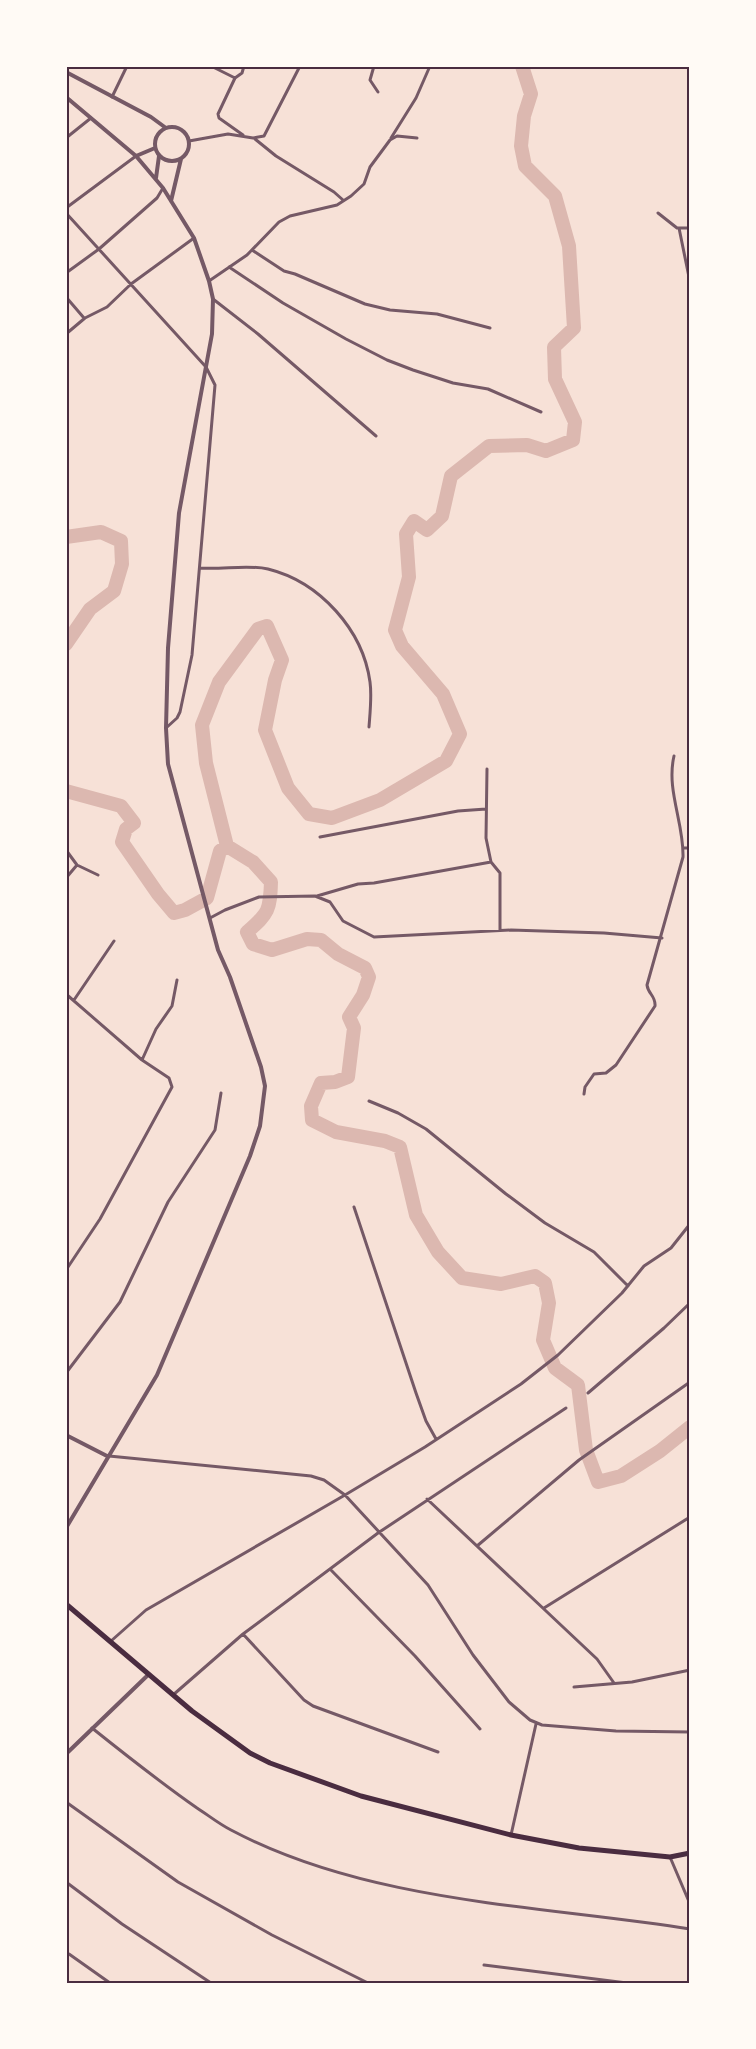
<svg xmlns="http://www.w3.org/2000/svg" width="756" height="2049" font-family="'Nunito Sans',sans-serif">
<rect width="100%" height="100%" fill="#f7e1d7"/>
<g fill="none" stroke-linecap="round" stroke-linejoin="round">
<path stroke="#dcb8b0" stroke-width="14" d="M66 537 101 532 121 541 122 564 114 591 90 609 66 644
M66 791 121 806 134 823 126 829 122 842 158 894 174 913 185 910 207 898 220 851 227 846 253 862 271 882C270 910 269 913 247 932L253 944 272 950 307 939 321 940 338 954 365 968 369 977 363 995 349 1017 354 1028 348 1077 335 1082 321 1083 311 1106 312 1120 336 1132 385 1141 400 1147 416 1215 438 1252 462 1278 501 1284 535 1276 545 1283 549 1303 543 1340 555 1368 578 1385 586 1450 598 1482 621 1476 660 1451 690 1427
M227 846 206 763 202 725 219 682 258 629 267 626 282 660 275 680 265 730 288 788 309 814 332 818 380 800 446 761 460 734 443 694 402 646 395 630 409 577 406 534 414 521 427 530 442 516 451 476 489 446 527 445 546 451 573 440 575 422 555 379 554 347 574 328 569 246 555 196 525 166 521 146 524 116 531 94 522 66"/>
<path stroke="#755966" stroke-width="3" d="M211 66 235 78
M374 66 370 80 378 92
M112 97 127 66
M243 135 219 118 218 114 235 78 242 73 244 66
M66 138 91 118
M391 138 416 98 430 66
M255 139 276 156 334 192 343 200
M189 141 228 134 253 138 264 136 300 66
M66 208 136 156
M66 213 206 367 215 385 192 655 180 712 177 718 166 728
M658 213 677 228H690
M679 228 690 282
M252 250 284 271 295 274 365 304 390 310 437 314 490 328
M229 267 283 303 346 339 387 360 413 370 453 383 488 389 541 412
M66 273 99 249 157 198 163 188
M209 281 247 255 279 222 290 216 337 205 351 196 364 184 370 167 390 140 397 136 417 138
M66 297 84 318
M213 299 258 334 376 436
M66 334 85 318 107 307 131 284 194 238
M200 568C222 570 247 564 268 569 320 582 363 630 370 682 372 696 370 713 369 727
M487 769 486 838 491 862 500 873V930
M320 837 458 811 486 809
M683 848H690
M66 850 77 865 98 875
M66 878 77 865
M317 896 358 884 374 883 491 862
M210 918 225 910 259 897 315 896 330 902 343 921 374 937 511 930 604 933 662 938
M66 994 142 1060 169 1078 172 1087 100 1219 66 1270
M74 1000 114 941
M142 1060 156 1029 172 1006 177 980
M584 1094 585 1087 594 1074 606 1073 616 1065 655 1006C656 996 648 994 647 985L683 857C684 823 666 790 674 756
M369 1101 398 1113 426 1129 506 1194 545 1223 594 1252 628 1286
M354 1207 416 1393 426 1421 436 1439
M66 1373 120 1302 168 1202 215 1130 221 1093
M588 1393 664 1328 690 1303
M109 1456 311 1476 324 1480 345 1495 428 1585 473 1655 509 1702 530 1720 542 1725 616 1731 690 1732
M427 1499 597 1659 614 1683
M477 1546 579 1460 690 1382
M330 1569 415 1656 480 1729
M544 1608 690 1517
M243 1634 304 1700 313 1706 438 1752
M111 1641 146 1610 345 1495 425 1447 521 1384 558 1355 622 1293 644 1266 671 1248 690 1224
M574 1687 632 1682 690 1670
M173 1695 243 1634 378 1533 566 1408
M92 1728C127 1756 161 1783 197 1808 208 1815 219 1824 231 1830 369 1903 538 1905 690 1929
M66 1802 178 1882 272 1935 368 1983
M511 1835 536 1724
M670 1857 690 1904
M66 1882 122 1924 211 1983
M69 1954 110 1983
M484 1965 627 1983"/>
<path stroke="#755966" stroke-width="4" d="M66 72 151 117 166 128
M66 97 136 156 163 188 194 238 209 281 213 299 212 334 179 513 168 648 166 728 168 764 218 950 230 977 261 1067 265 1086 260 1126 250 1156 157 1375 66 1528
M155 144a17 17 0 1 1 34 0a17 17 0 1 1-34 0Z
M136 156 155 148
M156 178 159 156
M171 201 181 159
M66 1435 107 1456
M66 1754 148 1675"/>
<path stroke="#4a2c40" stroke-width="5" d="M66 1604 192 1711 250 1753 270 1763 361 1796 511 1835 579 1848 670 1857 690 1853"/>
</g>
<rect width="756" height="2049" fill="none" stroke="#fffaf5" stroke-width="135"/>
<rect x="68" y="68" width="620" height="1914" fill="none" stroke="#4a2c40" stroke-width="2"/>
</svg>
